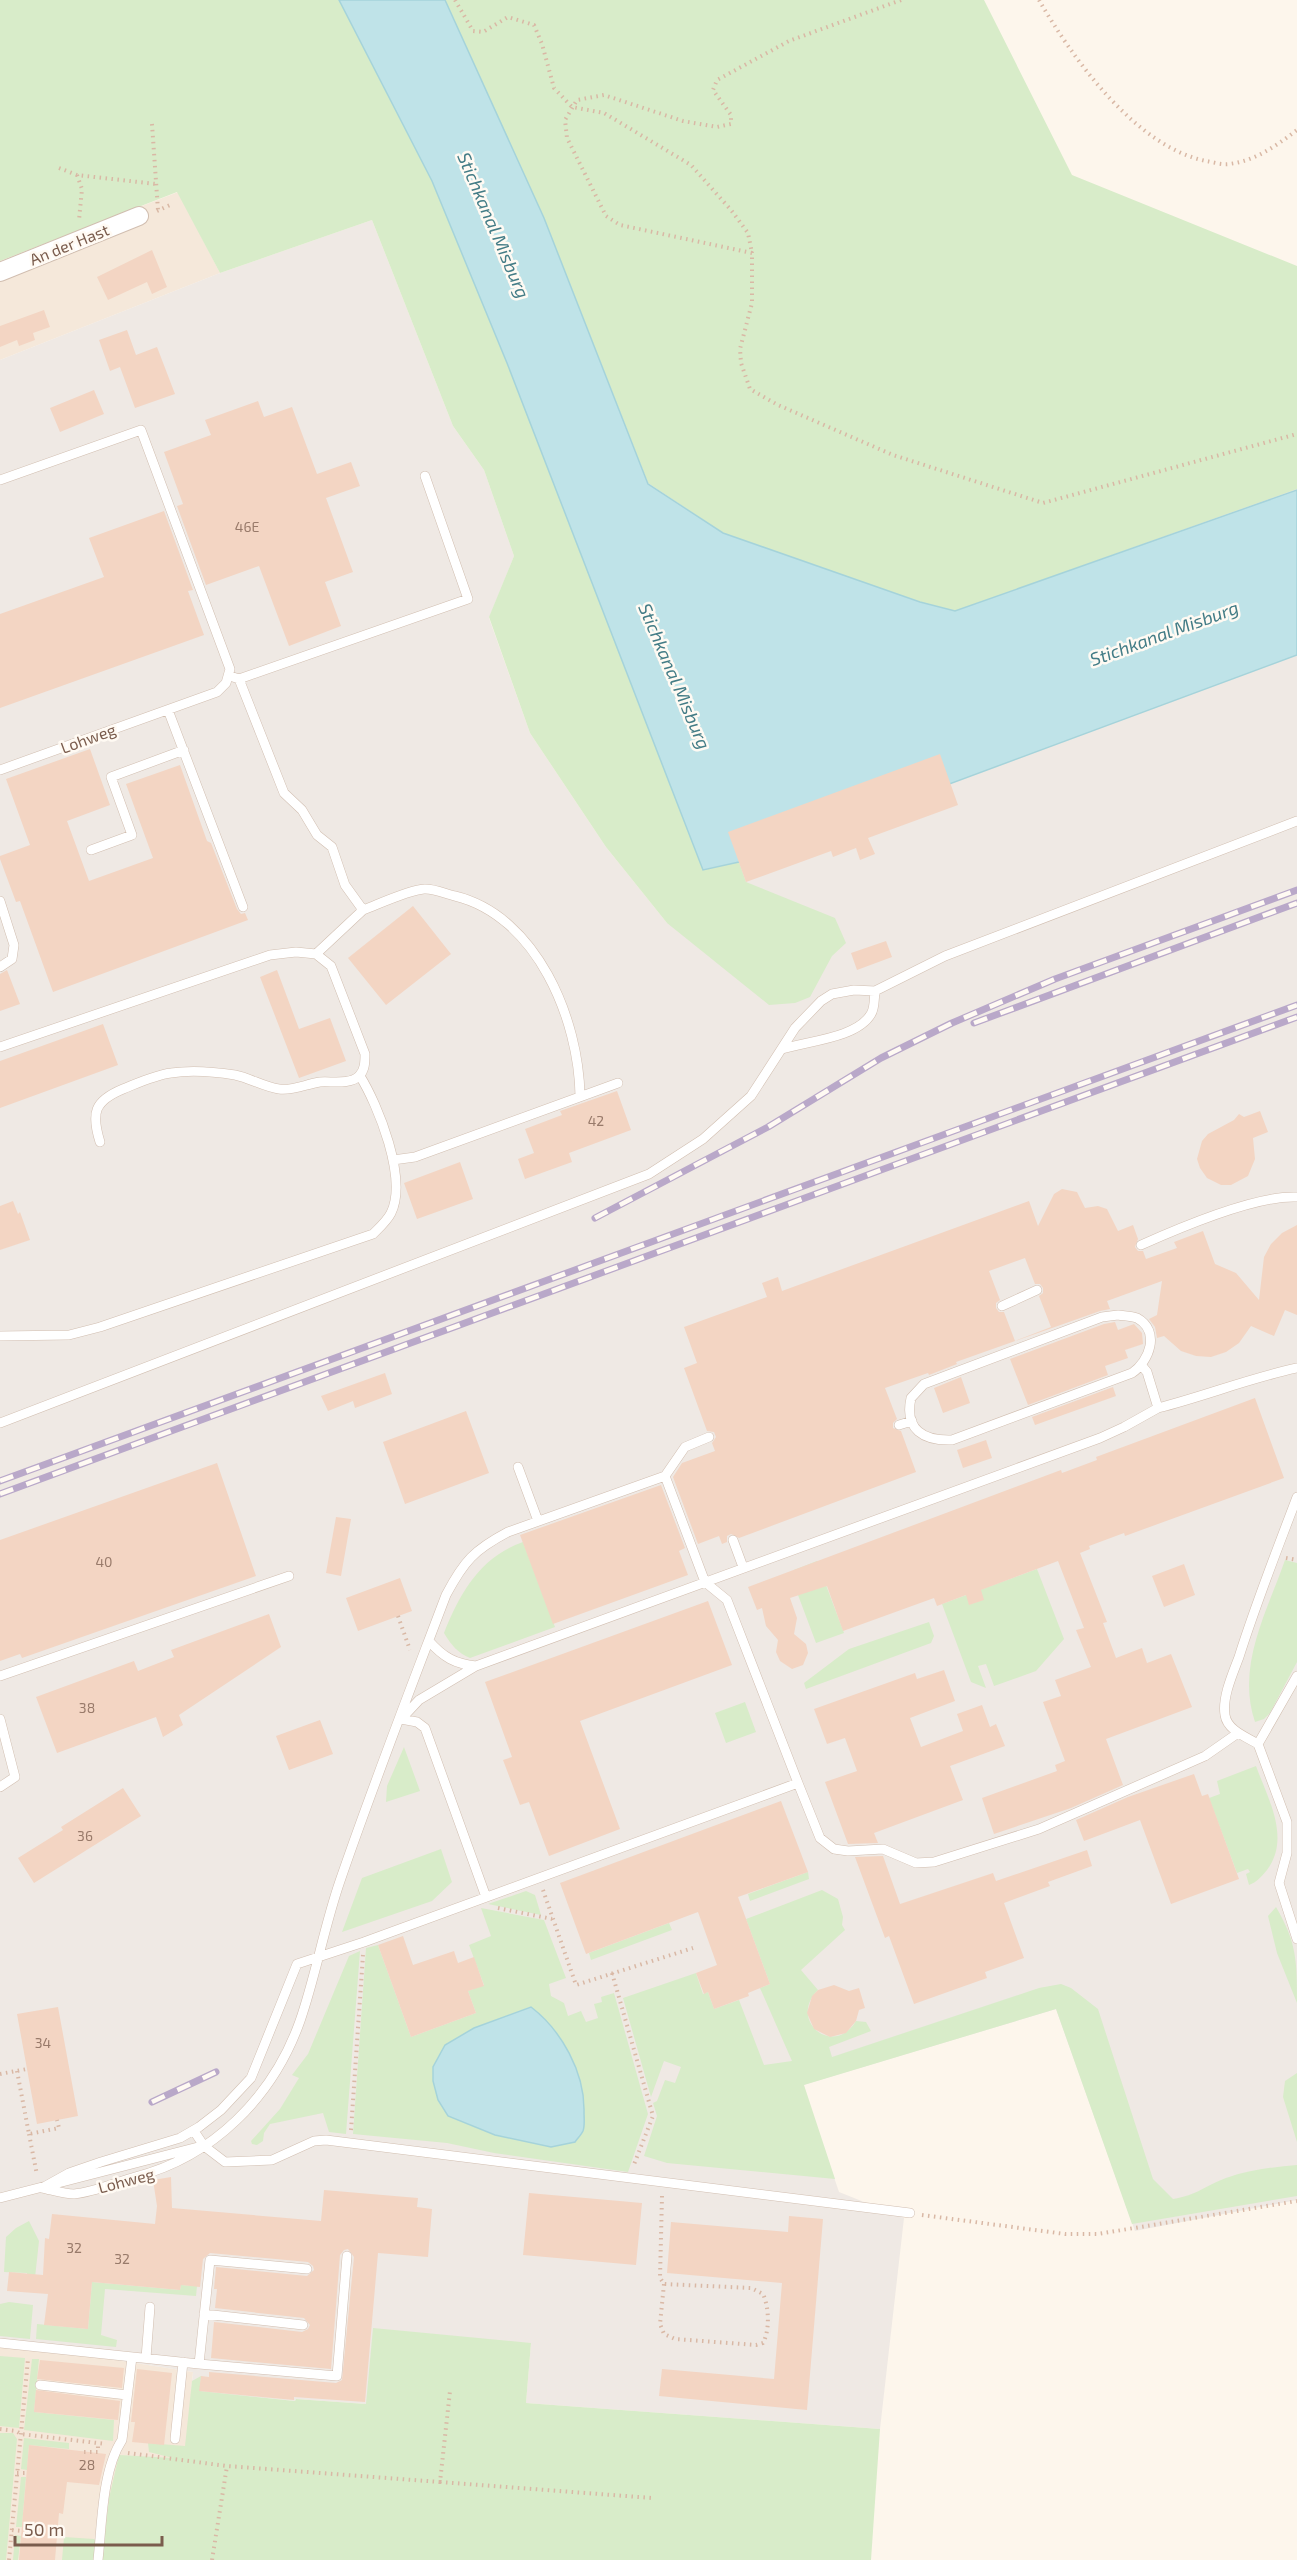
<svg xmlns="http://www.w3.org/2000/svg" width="1297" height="2560" font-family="'Exo 2',sans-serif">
<rect width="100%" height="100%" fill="#fdf6ec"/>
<path fill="#f5e8da" d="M178 192 220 273 0 360V261Z
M0 2342 193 2372 191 2391 216 2560H0Z"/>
<path fill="#efe9e4" d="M372 220 453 426 484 470 514 556 489 618 530 733 606 847 667 923 698 885 627 709 1297 476V2200L1135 2231 1056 2009 803 2085 839 2192 904 2218 880 2429 526 2403 531 2343 366 2404 296 2399 295 2401 191 2391 193 2372 0 2342V360L220 273Z"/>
<path fill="#d8ecc9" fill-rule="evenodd" d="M0 0H339L432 181 507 363 703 870 739 862 746 882 835 918 846 943 832 956 810 997 795 1003 769 1005 667 923 606 847 530 733 489 617 514 556 484 470 453 426 372 220 220 273 177 192 0 261Z
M445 0H984L1072 175 1297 266V489L955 611 920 602 723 533 648 483 544 218Z
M523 1542 555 1627 470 1658C458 1653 451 1645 444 1633 460 1593 480 1557 523 1542Z
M1285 1560 1297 1563V1662L1270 1713 1264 1719 1255 1722C1236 1666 1267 1612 1285 1560Z
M817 1561 844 1633 816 1643 798 1595 794 1570Z
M1037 1569 1064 1639 1036 1671 994 1686 986 1664 978 1666 986 1688 971 1682 942 1604Z
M929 1622 934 1636 931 1643 806 1689 804 1683 849 1649Z
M745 1702 756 1732 726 1743 715 1713Z
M404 1747 420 1791 386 1802 387 1786Z
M1256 1766C1268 1799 1291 1838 1267 1870 1261 1877 1257 1882 1249 1885L1246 1874 1250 1872 1248 1869 1237 1873 1209 1798 1220 1794 1217 1781Z
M441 1849 452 1882 432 1901 342 1932 362 1878Z
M808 1872 809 1879 750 1901 748 1894Z
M822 1890 838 1899 843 1917 842 1925 845 1930 801 1970 818 1990C787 2021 834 2058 856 2021L866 2022 871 2031 829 2047 832 2057 1039 1988 1061 1984 1071 1988 1098 2009 1153 2179 1173 2199C1197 2195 1205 2186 1226 2178 1249 2170 1273 2167 1297 2165V2196L1132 2224 1056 2009 804 2085 835 2179 667 2163 644 2156 657 2116 653 2103 657 2101 665 2080 675 2083 681 2067 664 2061 651 2097 623 1998 696 1973 703 1994 708 1992 714 2009 739 2000 764 2065 792 2061 760 1988 770 1984 746 1919Z
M526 1891 535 1895 541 1915 488 1904Z
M1276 1907C1297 1943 1297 1961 1297 2003L1277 1953 1268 1916Z
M481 1908 544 1920 566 1978 549 1984 551 1996 564 2003 568 2016 581 2011 586 2022 598 2018 594 2004 602 2002 601 1997 614 1993 648 2114 628 2172 494 2153 447 2143 353 2134 366 1948 378 1945 411 2037 476 2013 468 1991 484 1985 469 1945 491 1936ZM530 2007C561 2030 585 2072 584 2112 584 2118 585 2126 583 2131 581 2135 577 2139 575 2142L551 2147 495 2135 448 2116 445 2045 474 2028Z
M669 1923 672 1930 591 1960 589 1953Z
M360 1951 346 2134 329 2132 323 2113 270 2124 264 2133 263 2141 257 2145 252 2144 251 2141 280 2109 299 2078 292 2075 308 2054 349 1956Z
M1297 2073V2142L1283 2097 1285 2081Z
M29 2221 39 2241 34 2287 26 2292 27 2273 4 2272 6 2237 16 2228Z
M201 2246 196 2296 105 2289 101 2335 117 2340 116 2347 36 2339 37 2324 88 2329 92 2282 180 2290 181 2285 192 2286Z
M9 2302 33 2305 30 2339 0 2336V2304Z
M373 2328 531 2343 526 2403 880 2429 871 2560H102L109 2498 119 2455 173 2458 149 2452 148 2443 185 2446 192 2381 201 2376 200 2391 295 2401 296 2399 366 2404Z
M0 2356 25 2358 19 2428 0 2426Z
M32 2359H39L34 2412 114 2420 113 2441 24 2430Z
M0 2433H13L17 2439 6 2560H0Z
M24 2438 69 2443V2449L29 2445 27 2470 21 2469Z
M21 2477H26L22 2527H16Z
M15 2535 21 2536 18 2560H13Z
M64 2537 94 2539 96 2541 95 2560H62Z"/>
<path fill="#bfe3e8" stroke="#a5d3da" stroke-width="1.5" d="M339 0H445L544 218 648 484 723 533 920 602 955 611 1297 490V655L739 862 703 870 507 363 432 181Z
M531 2007C561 2030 585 2072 584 2112 584 2118 585 2126 583 2131 581 2135 577 2139 575 2142L551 2147 495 2135 448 2116 438 2100 433 2081V2067L445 2045 474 2028Z"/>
<path fill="#f3d5c3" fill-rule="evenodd" d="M152 250 167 287 152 294 147 282 108 300 97 277Z
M44 310 50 327 33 333 35 340 19 346 17 340 0 347V326Z
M127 330 136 355 157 347 175 394 135 408 120 367 110 371 99 340Z
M94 390 104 414 60 432 50 408Z
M258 401 264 417 292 407 317 474 351 462 360 486 326 498 353 572 325 582 341 626 289 646 259 566 206 585 177 506 183 504 164 452 211 435 205 420Z
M164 511 193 590 188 591 204 635 0 708V614L104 577 89 538Z
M90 749 110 805 67 821 89 881 153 858 126 784 180 765 207 841 211 843 237 909 241 914 245 913 248 920 53 992 20 901 16 902 0 859V856L30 845 6 779Z
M940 754 958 805 868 838 875 854 860 860 856 848 833 857 831 851 746 882 728 832Z
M413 906 451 954 386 1005 348 958Z
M886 941 892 957 857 970 851 953Z
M7 970 20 1004 0 1011V974Z
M277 970 299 1029 330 1018 346 1061 299 1078 260 977Z
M103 1024 118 1065 0 1108V1061Z
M617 1091 631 1130 569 1153 572 1162 525 1179 518 1159 534 1153 525 1129 562 1115 560 1111Z
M1260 1111 1268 1132 1253 1138 1255 1159 1248 1176 1231 1185H1221L1207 1178 1200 1168 1197 1159 1202 1141 1208 1134 1234 1120 1239 1114 1244 1117Z
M460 1162 473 1199 417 1219 404 1183Z
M1062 1189 1077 1192 1085 1208 1098 1206 1107 1209 1118 1231 1133 1225 1138 1239 1135 1247 1138 1251H1143L1146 1259 1177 1248 1174 1242 1203 1231 1215 1264 1236 1273 1259 1300 1264 1257 1271 1244 1282 1233 1297 1225V1315L1285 1310 1274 1336 1251 1326 1239 1343 1226 1352 1211 1357 1196 1356 1181 1351 1164 1336 1157 1338 1155 1327 1149 1319 1157 1315 1162 1281 1107 1301 1110 1309 1100 1311 956 1362 957 1364 929 1375 928 1373 885 1388 897 1419 893 1423V1428L901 1431 916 1472 739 1538 731 1534 727 1536V1542L722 1544 719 1536 698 1544 673 1477 682 1463 715 1451 712 1443 716 1437 714 1432 707 1431 684 1368 697 1363 684 1327 767 1297 762 1283 778 1277 782 1291 1029 1201 1038 1226 1054 1194ZM1025 1258 1035 1284H1040L1043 1288V1293L1039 1296 1051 1327 1015 1341 1004 1312H999L996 1308V1303L1000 1300 989 1271Z
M13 1201 18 1214 20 1212 30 1240 0 1250V1206Z
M1115 1322 1118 1330 1134 1324 1142 1333 1143 1344 1125 1350 1128 1358 1105 1366 1108 1375 1028 1405 1010 1359 1104 1324Z
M385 1373 392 1394 355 1408 353 1401 328 1411 321 1396Z
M961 1377 970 1403 943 1413 934 1388Z
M1113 1387 1116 1396 1035 1425 1032 1417Z
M1255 1398 1284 1478 1125 1536 1124 1533 1089 1546 1090 1549 1080 1553 1107 1622 1103 1623 1116 1658 1142 1648 1147 1663 1171 1654 1192 1707 1106 1739 1123 1785 1071 1808 994 1834 982 1798 1057 1771 1055 1765 1065 1761 1043 1702 1061 1696 1055 1680 1091 1667 1076 1630 1084 1628 1058 1561 981 1590 984 1600 969 1605 966 1595 937 1606 934 1598 843 1631 827 1586 790 1598 797 1618 794 1634 806 1644 808 1653 803 1665 792 1669 780 1661 776 1652 778 1640 766 1626 762 1608 757 1610 748 1587 1061 1470 1062 1473 1097 1460 1096 1457Z
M466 1411 489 1473 405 1504 383 1442Z
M986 1440 992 1458 963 1468 957 1450Z
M217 1463 256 1576 22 1658 20 1654 0 1661V1540Z
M661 1485 685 1548 679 1551 688 1575 553 1624 520 1535Z
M336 1517 351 1519 341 1576 326 1573Z
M1184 1564 1195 1595 1164 1607 1152 1576Z
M400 1578 412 1611 358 1631 346 1598Z
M708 1601 732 1665 580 1721 620 1829 549 1856 529 1802 520 1805 503 1760 512 1757 485 1682Z
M269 1614 281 1647 179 1715 183 1725 163 1737 156 1717 57 1753 36 1697 134 1661 138 1671 174 1657 171 1650Z
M944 1670 955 1701 910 1718 921 1747 963 1731 957 1714 982 1705 990 1727 996 1724 1005 1746 950 1766 963 1800 874 1833 878 1843 848 1844 825 1782 857 1771 845 1738 827 1744 814 1709 915 1673 917 1679Z
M320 1720 333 1754 289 1770 276 1736Z
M1194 1774 1202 1796 1208 1794 1239 1879 1171 1904 1140 1820 1084 1841 1076 1820 1128 1797Z
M123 1788 141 1816 34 1883 18 1858 63 1830 61 1827Z
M781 1801 808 1872 738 1897 770 1984 748 1993 749 1996 714 2009 708 1992 704 1994 696 1973 717 1965 698 1912 586 1954 560 1883Z
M1087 1850 1092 1866 1048 1882 1050 1886 1004 1903 1024 1958 985 1972 987 1978 914 2004 889 1936 885 1938 855 1857 883 1856 900 1904 993 1873 996 1881Z
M403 1936 413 1965 454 1951 458 1963 474 1957 484 1986 468 1991 476 2013 411 2037 378 1945Z
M834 1985 849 1991 859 1988 865 2008 859 2010 856 2021 846 2033 830 2037 814 2029 807 2013 812 1996 818 1990Z
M58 2007 78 2116 37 2124 17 2014Z
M171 2177 172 2208 321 2221 324 2190 418 2198 417 2207 432 2209 428 2257 378 2253 365 2402 294 2397V2400L199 2391 201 2376 209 2377V2372L336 2383 342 2380 354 2257 348 2249 344 2250 340 2255 331 2369 211 2358 214 2322 302 2332 308 2329 310 2325 304 2318 215 2308 217 2289H214L216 2267 307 2276 314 2270 313 2266 308 2262 210 2253 203 2259 200 2287 181 2285 180 2290 92 2282 88 2329 44 2325 48 2294 7 2291 9 2272 43 2275 45 2238 49 2239 52 2214 155 2224 157 2206 153 2180Z
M529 2193 642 2203 636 2265 523 2255Z
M789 2216 823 2219 807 2410 659 2396 662 2369 774 2379 782 2283 667 2273 671 2222 788 2232Z
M40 2360 124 2368 122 2388 37 2379Z
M137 2369 172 2373 164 2445 132 2442 135 2422H131Z
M36 2390 120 2401 118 2420 34 2412Z
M29 2445 106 2454 99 2485 67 2482 63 2514 59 2513 55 2560H19Z"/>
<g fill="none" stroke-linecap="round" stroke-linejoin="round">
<g stroke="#d1beb0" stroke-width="10">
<path id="service" d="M0 480 141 430 230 669 226 683 217 692 0 770
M230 676 239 679 468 599 425 476
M239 679 284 793 302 810 317 835 332 847 345 885 363 910 316 954
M168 710 243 907
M91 850 132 835 111 777 184 750
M0 901 14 945 12 959 0 967
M363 910C379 904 409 890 424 889 433 888 446 894 455 896 537 916 579 1020 580 1096
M0 1047 270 955 296 952 316 954 331 966 365 1054C365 1062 365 1070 359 1076 350 1085 331 1081 320 1082 306 1084 293 1091 279 1089 264 1087 250 1078 235 1075 216 1072 190 1070 171 1073 155 1075 138 1083 123 1089 94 1101 91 1113 100 1142
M782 1049C808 1041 857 1038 871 1014 875 1008 874 998 875 991
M393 1160 415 1157 618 1083
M1141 1245C1179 1228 1256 1195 1297 1197
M1002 1306 1037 1290
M1118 1315C1124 1316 1131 1316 1137 1318 1161 1331 1149 1362 1132 1373L952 1440C924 1441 904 1430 911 1398L924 1384 1102 1317Z
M0 1336 69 1335 100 1327 373 1234C379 1228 387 1221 391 1213 408 1179 378 1105 360 1076
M1142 1366 1147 1372 1158 1408C1205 1396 1250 1378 1297 1368
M0 1423 649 1174 703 1139 751 1096 795 1028 821 1001 832 994 854 990 875 991 945 956 1297 821
M899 1425 912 1421
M518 1467 538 1521
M733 1540 743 1567
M476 1666 1100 1438 1124 1427 1158 1408
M0 1676 289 1576
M1297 1676 1258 1744 1287 1822V1853L1279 1883 1297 1939
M405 1715 419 1700 476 1666C455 1664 443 1657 429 1641
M0 1719 15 1777 0 1787
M401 1719 417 1722 425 1728 486 1897
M1258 1744C1246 1737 1227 1730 1225 1715 1222 1697 1233 1673 1239 1657 1256 1603 1277 1550 1297 1497
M798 1783 820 1838 834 1849 848 1851 883 1849 916 1863 934 1862 1039 1829 1205 1756 1238 1733
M194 2131 204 2146 225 2162 272 2160 314 2141 326 2140 910 2213
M42 2188 69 2173 101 2162 180 2138 199 2127 221 2110 251 2078 297 1964 364 1942 798 1783 727 1600 705 1582 665 1476
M42 2188C52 2190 64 2194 74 2194 91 2193 118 2182 135 2177 213 2157 273 2097 300 2021 316 1975 324 1927 340 1881 373 1785 410 1690 446 1595 464 1561 474 1550 508 1532L665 1476 685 1447 709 1437
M0 2198 198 2147
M204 2314 303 2325
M0 2343 199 2364 210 2260 307 2269
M146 2358 150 2307
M199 2364 337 2376 347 2256
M40 2385 127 2395
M175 2439 183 2362
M98 2560C102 2524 102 2470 122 2440L132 2357"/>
</g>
<g stroke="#d1beb0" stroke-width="20">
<path id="minor" d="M0 272 139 216"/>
</g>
<path stroke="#d9b8a5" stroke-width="4" stroke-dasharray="1.5 4.5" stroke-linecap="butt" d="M455 0 473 31 483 32 508 17 534 25 542 44 554 88 572 107 604 113 691 165 731 210 748 233 752 253
M901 0 789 41 717 80 713 90 731 115V124L717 127 683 121 604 95 577 100 565 120 567 138 606 216 620 225 752 253V303L740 349 741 363 750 389 778 405 893 455 1043 503 1297 434
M1039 0C1073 59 1136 147 1206 161 1213 162 1221 165 1229 164 1255 161 1276 146 1297 130
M152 124 158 210
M59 168 77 175 156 184
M77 175 82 189 79 220
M157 211 170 205
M1286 1558 1297 1560
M398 1616 410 1650
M543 1890 576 1985 693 1948
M498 1908 552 1919
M612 1973 653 2116 633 2167
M17 2071 29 2134 59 2128 57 2120
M0 2074 27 2069
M351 2130 363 1955
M29 2134 37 2175
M662 2196 660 2278 664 2284 751 2288 763 2294C769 2307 770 2330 763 2343L756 2345 675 2339 664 2334 660 2324 664 2284
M922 2215 1065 2234H1098L1297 2201
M0 2429 16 2431 21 2434 106 2444
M84 2452H98V2443
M128 2453 227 2466 440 2482 450 2391
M17 2473H26
M440 2482 652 2498
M12 2530 22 2531
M9 2560 28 2359
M212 2560 227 2466"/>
<use href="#service" stroke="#fff" stroke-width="9"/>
<use href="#minor" stroke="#fff" stroke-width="18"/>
<g stroke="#b9a8c9" stroke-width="7">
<path id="rail" d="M974 1023 1297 903
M595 1218 768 1127 881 1058 952 1023 1055 979 1297 890
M0 1481 1297 1005
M0 1494 1297 1017
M152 2102 216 2072"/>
</g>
<use href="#rail" stroke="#fffaf3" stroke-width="4.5" stroke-dasharray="14" stroke-linecap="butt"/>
</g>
<g text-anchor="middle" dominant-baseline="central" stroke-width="5" stroke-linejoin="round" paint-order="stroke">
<g font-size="14" fill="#987a6a">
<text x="247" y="526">46E</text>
<text x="596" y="1120">42</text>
<text x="104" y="1561">40</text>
<text x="87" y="1707">38</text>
<text x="85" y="1835">36</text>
<text x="43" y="2042">34</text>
<text x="74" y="2247">32</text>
<text x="122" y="2258">32</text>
<text x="87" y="2464">28</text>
</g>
<g font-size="16" fill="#7a5c4d" stroke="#fffaf3">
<text transform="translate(69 244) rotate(-22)">An der Hast</text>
<text transform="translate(88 738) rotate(-20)">Lohweg</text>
<text transform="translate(126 2180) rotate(-15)">Lohweg</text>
</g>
<g font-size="18" font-style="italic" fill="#437c86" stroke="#fffaf3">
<text transform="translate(494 225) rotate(67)">Stichkanal Misburg</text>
<text transform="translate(1164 633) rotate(-20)">Stichkanal Misburg</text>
<text transform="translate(675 676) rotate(67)">Stichkanal Misburg</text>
</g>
</g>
<path d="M15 2536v9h147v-9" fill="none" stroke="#7a5c4d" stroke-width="3"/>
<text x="24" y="2536" font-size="18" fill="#7a5c4d" stroke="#fffaf3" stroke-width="4.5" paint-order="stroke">50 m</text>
</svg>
